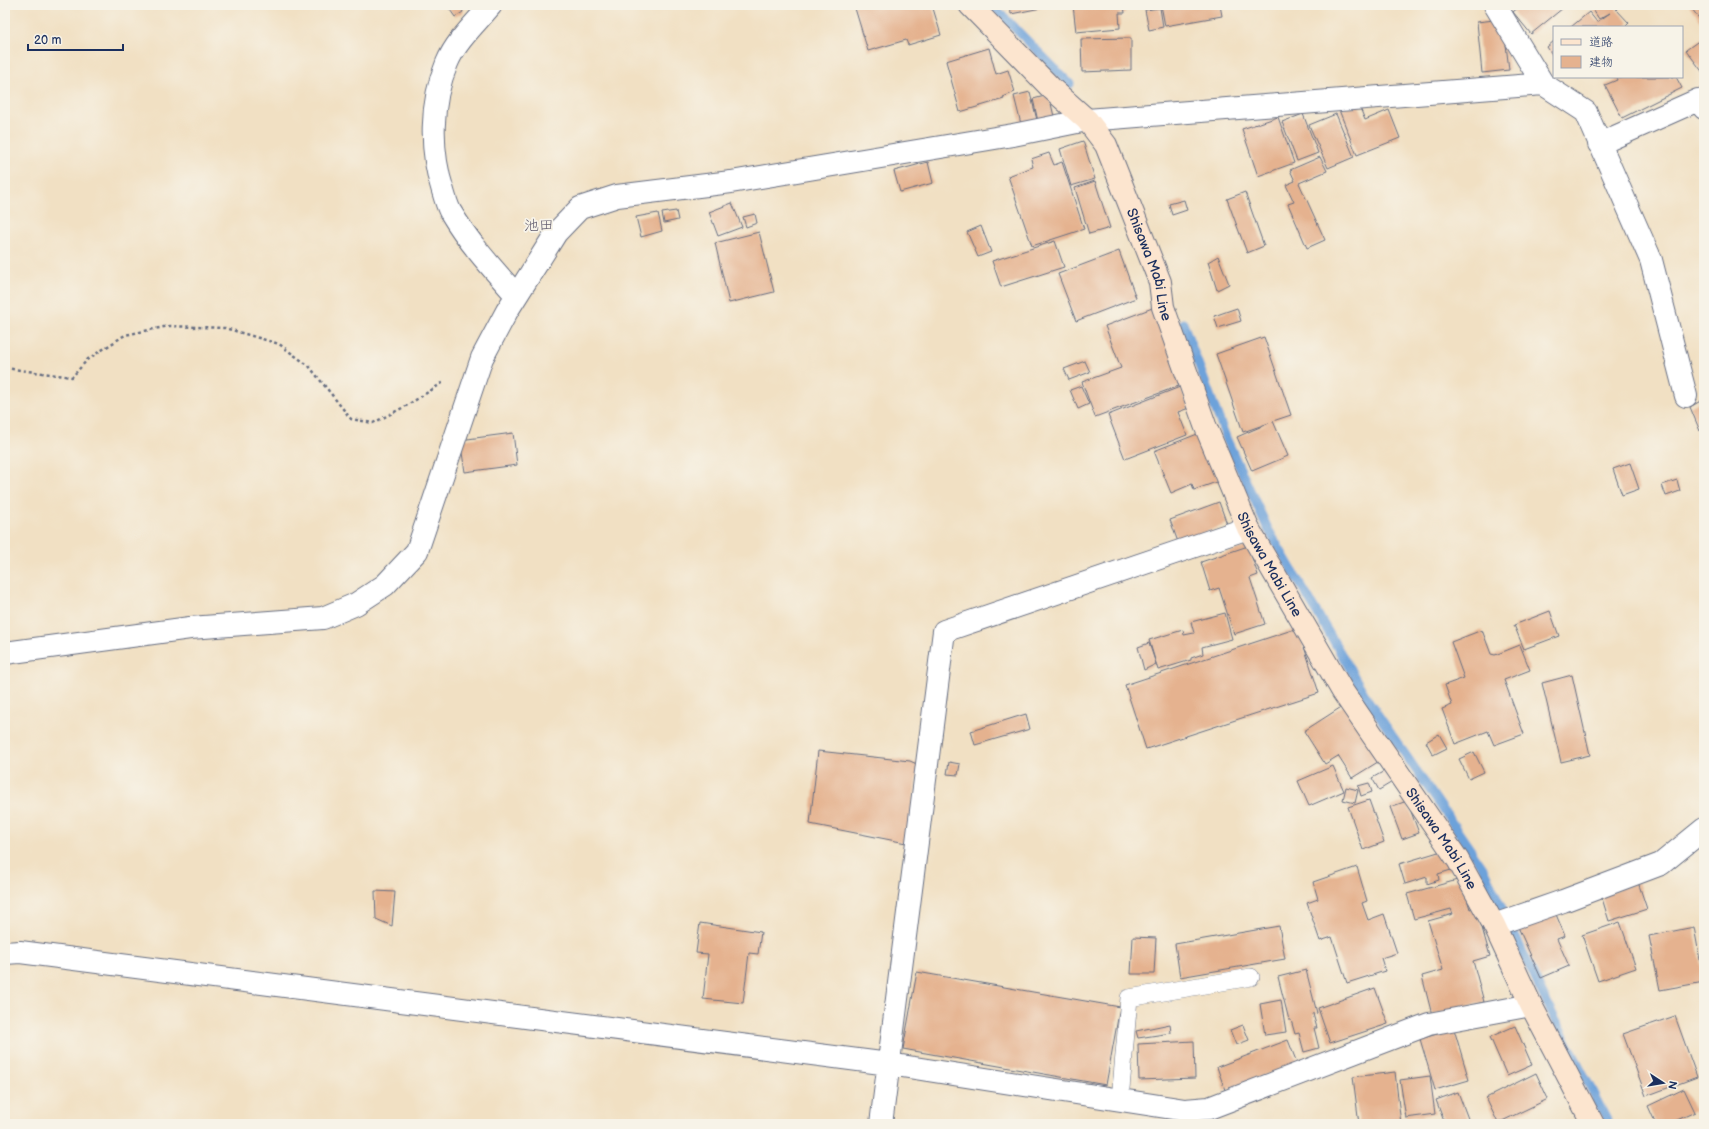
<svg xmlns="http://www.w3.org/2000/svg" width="1709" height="1129" font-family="'Balsamiq Sans','Klee One',sans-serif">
<rect width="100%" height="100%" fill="#f7f3e8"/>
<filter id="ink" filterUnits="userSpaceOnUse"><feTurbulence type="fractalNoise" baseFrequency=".025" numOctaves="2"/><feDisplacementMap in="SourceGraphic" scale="8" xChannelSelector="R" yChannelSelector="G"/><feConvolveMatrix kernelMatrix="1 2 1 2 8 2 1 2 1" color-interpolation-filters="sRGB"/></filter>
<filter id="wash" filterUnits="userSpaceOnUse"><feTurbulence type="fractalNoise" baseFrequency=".012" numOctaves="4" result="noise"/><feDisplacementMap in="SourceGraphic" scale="16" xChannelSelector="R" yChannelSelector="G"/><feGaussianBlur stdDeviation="0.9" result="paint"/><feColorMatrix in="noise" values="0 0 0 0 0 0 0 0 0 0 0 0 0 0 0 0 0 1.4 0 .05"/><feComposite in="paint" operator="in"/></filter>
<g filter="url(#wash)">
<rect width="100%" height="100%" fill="#f1e0c3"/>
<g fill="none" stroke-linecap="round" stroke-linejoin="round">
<path stroke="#6da2da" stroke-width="9" d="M992 5 1070 84
M1183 323 1227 440 1268 529 1368 700 1483 868 1544 997 1609 1124"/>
</g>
<g id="blocks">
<path fill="#e5b28f" d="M452 5H460L463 12 455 17 448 7Z
M854 5H932L941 35 908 45 906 40 868 51Z
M1010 5H1041V8L1011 14Z
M1073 5H1124L1125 13H1119L1120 28 1076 32Z
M1161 5H1220L1222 16 1165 26Z
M1521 5H1561L1563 8 1531 34 1513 12Z
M1590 5H1621L1616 9 1629 23 1625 27H1571L1589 12 1597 22 1610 13 1599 19Z
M1689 5H1704V25Z
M1160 8 1163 27 1149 30 1145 10Z
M1503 19 1509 70 1482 73 1477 22Z
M1704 37V74L1686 50Z
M1131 38V70L1082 72 1081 39Z
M1554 41V57L1547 47Z
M989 48 996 74 1008 70 1015 92 1003 97 1004 99 960 112 946 61Z
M1616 77H1676L1682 88 1622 118 1605 85 1617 80Z
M1030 92 1038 124 1022 128 1014 96Z
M1049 95 1055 121 1039 126 1033 99Z
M1358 103 1365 120 1389 110 1400 138 1357 155 1339 110Z
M1303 114 1318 153 1297 161 1282 122Z
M1336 114 1354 157 1328 168 1309 125Z
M1278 117 1294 163 1258 176 1242 129Z
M1083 141 1095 179 1071 186 1060 149Z
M1049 153 1054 165 1062 162 1084 229 1032 246 1008 176 1033 167 1031 159Z
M1320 157 1327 171 1299 183 1325 240 1307 248 1288 204 1294 202 1286 185 1295 181 1290 170Z
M928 162 933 183 900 192 894 171Z
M1095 181 1110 228 1089 234 1075 188Z
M1245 192 1264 246 1247 253 1227 199Z
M1184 200 1187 210 1172 215 1169 204Z
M732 203 742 227 718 236 709 212Z
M676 211 678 220 664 223 662 213Z
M658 213 662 231 641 237 636 217Z
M755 214 757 223 746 227 743 217Z
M981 226 991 252 978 257 967 232Z
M759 232 774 292 729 303 715 243Z
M1055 241 1064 267 1001 287 992 261Z
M1119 251 1136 298 1076 321 1058 274Z
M1218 256 1229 284 1217 290 1208 262Z
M1155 307 1184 384 1095 417 1082 382 1121 368 1105 326Z
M1237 308 1241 321 1218 328 1214 316Z
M1264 337 1291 415 1273 421 1288 456 1252 471 1237 437 1269 423 1243 432 1216 354Z
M1085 361 1090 372 1069 380 1064 369Z
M1081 386 1089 404 1078 409 1070 390Z
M1180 387 1189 408 1178 412 1187 435 1125 459 1108 415Z
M1704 399V428L1700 431 1690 407Z
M513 433 517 465 465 472 460 440Z
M1200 433 1219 481 1194 490 1192 484 1171 493 1154 451Z
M1630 463 1639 489 1622 495 1613 469Z
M1677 480 1680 491 1666 496 1662 485Z
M1219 502 1227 524 1178 542 1170 520Z
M1248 546 1258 575 1250 578 1265 624 1234 634 1219 588 1210 591 1201 562Z
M1550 611 1559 636 1524 649 1514 625Z
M1225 613 1232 639 1202 647 1203 654 1191 658V660L1158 670 1149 640 1183 630 1184 635 1194 633 1191 622Z
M1298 628 1319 693 1146 749 1125 685Z
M1482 630 1491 654 1495 655 1520 645 1530 670 1504 680 1524 734 1494 745 1488 731 1455 744 1442 709 1452 705 1445 685 1464 678 1451 642Z
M1149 643 1156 664 1144 670 1138 647Z
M1572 675 1590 755 1561 762 1542 683Z
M1346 704 1381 760 1352 778 1338 756 1325 764 1304 731Z
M1026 714 1030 729 975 745 971 731Z
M1439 734 1447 748 1433 755 1426 742Z
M818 751 910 761 919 765 906 843 810 824Z
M1474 752 1484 772 1469 779 1459 759Z
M949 762 960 764 958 775 947 774Z
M1333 766 1344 791 1309 806 1298 781Z
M1388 769 1394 781 1379 790 1372 778Z
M1369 783 1372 792 1361 796 1358 786Z
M1346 787 1358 790 1355 803 1343 800Z
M1369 800 1384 842 1363 850 1348 807Z
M1407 801 1419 833 1402 839 1390 807Z
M1445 850 1451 870 1438 874 1439 880 1427 884V877L1405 884 1399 864Z
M1357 867 1367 901 1362 903 1368 920 1384 914 1397 953 1381 958 1385 971 1347 983 1332 937 1320 941 1307 903 1318 899 1313 882Z
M1461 879 1470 909 1476 907 1490 956 1473 961 1484 1002 1432 1015 1422 976 1443 970 1428 921 1453 914 1451 909 1414 919 1407 894Z
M1638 882 1647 909 1609 921 1601 895Z
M375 891 395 892 392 926 376 919Z
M1555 912 1565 936 1557 939 1569 966 1541 978 1518 927Z
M1620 922 1636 968 1598 981 1582 935Z
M700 923 761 932 758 954 749 953 743 1003 703 999 708 954 696 953Z
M1279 926 1285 959 1180 977 1175 944Z
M1694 927 1704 982 1660 990 1649 936Z
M1133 937 1156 938 1154 974H1131Z
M1306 970 1317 1013 1313 1014 1317 1028H1314L1319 1048 1304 1052 1299 1033 1295 1034 1291 1020H1289L1278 977Z
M917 972 1120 1007 1106 1085 903 1049Z
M1375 988 1388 1024 1330 1043 1318 1008Z
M1281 1000 1286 1032 1265 1035 1260 1004Z
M1675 1016 1697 1077 1646 1096 1623 1034Z
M1170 1024 1171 1033 1138 1038 1136 1031Z
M1243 1025 1249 1040 1236 1045 1230 1030Z
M1515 1026 1532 1065 1507 1076 1490 1037Z
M1454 1029 1469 1080 1435 1090 1420 1039Z
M1288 1040 1297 1063 1225 1090 1217 1067Z
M1194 1041 1195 1078 1139 1080 1138 1044Z
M1395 1072 1401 1124H1359L1353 1077Z
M1536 1073 1548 1099 1498 1123 1486 1098Z
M1430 1076 1435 1114 1406 1118 1400 1080Z
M1684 1089 1695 1112 1668 1124H1656L1648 1106Z
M1458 1092 1470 1124H1445L1436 1100Z"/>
</g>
</g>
<g filter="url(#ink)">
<use href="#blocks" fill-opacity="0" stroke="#666d81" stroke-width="1"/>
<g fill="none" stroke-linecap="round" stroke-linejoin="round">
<g stroke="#666d81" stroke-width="18">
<path id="lane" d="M1120 1100 1129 998 1251 977"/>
</g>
<g stroke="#666d81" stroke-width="24">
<path id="street" d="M491 5C476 23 456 41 447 63 430 103 430 151 443 191 445 198 447 205 450 211 469 243 492 268 516 295
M1543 84 1586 112 1651 260 1686 396
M1599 144 1698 100 1704 108
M5 653 190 628 323 618 356 604 385 585 417 551 482 358 507 311 556 233 580 208 617 196 731 182 1013 135 1087 120 1543 84 1495 5
M1494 925 1563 901 1661 864 1704 829
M5 953 20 952 889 1064 1185 1110 1209 1108 1429 1024 1531 1005
M881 1124 944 631 1248 528"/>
</g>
<g stroke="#666d81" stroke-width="24">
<g id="secondary">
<path id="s1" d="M970 5 1051 88 1087 120 1106 145 1160 282 1163 307 1205 425 1248 528 1343 692 1458 860 1494 925 1531 1005 1593 1124"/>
</g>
</g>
<path stroke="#666d81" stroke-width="2.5" stroke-dasharray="3 3" stroke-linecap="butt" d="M5 368 72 377 88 359 125 335 169 326 225 328 279 344 309 366 351 419 373 423 406 406 444 382"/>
<use href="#lane" stroke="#fff" stroke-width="17"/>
<use href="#street" stroke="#fff" stroke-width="22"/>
<use href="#secondary" stroke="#fce5cf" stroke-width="22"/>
</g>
</g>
<g text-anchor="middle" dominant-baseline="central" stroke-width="3.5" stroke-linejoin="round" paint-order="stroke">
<g font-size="14" fill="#1b2f5e" stroke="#f7f3e8">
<text stroke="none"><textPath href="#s1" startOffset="323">Shisawa Mabi Line</textPath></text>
<text stroke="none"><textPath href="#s1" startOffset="647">Shisawa Mabi Line</textPath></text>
<text stroke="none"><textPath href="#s1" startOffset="971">Shisawa Mabi Line</textPath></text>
</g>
<g font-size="15" fill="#625d6f" stroke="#f7f3e8">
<text x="539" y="225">池田</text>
</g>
</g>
<rect width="1709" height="1129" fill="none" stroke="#f7f3e8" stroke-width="20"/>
<rect x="1553" y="26" width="130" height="52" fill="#f7f3e8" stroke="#9fa5b1"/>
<rect x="1561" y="39" width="20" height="6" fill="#fce5cf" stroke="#9fa5b1"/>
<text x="1589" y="46" font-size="12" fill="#1b2f5e">道路</text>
<rect x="1561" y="56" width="20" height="12" fill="#e5b28f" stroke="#9fa5b1"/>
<text x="1589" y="66" font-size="12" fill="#1b2f5e">建物</text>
<g transform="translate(1663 1083) rotate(102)" stroke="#f7f3e8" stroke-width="3" paint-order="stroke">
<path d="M0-3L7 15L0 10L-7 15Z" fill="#1b2f5e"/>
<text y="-6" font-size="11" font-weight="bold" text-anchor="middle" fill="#1b2f5e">N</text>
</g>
<path d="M28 44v6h95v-6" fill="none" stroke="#1b2f5e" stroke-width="2"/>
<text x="34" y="44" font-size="12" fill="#1b2f5e" stroke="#f7f3e8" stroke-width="3" paint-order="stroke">20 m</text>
</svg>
